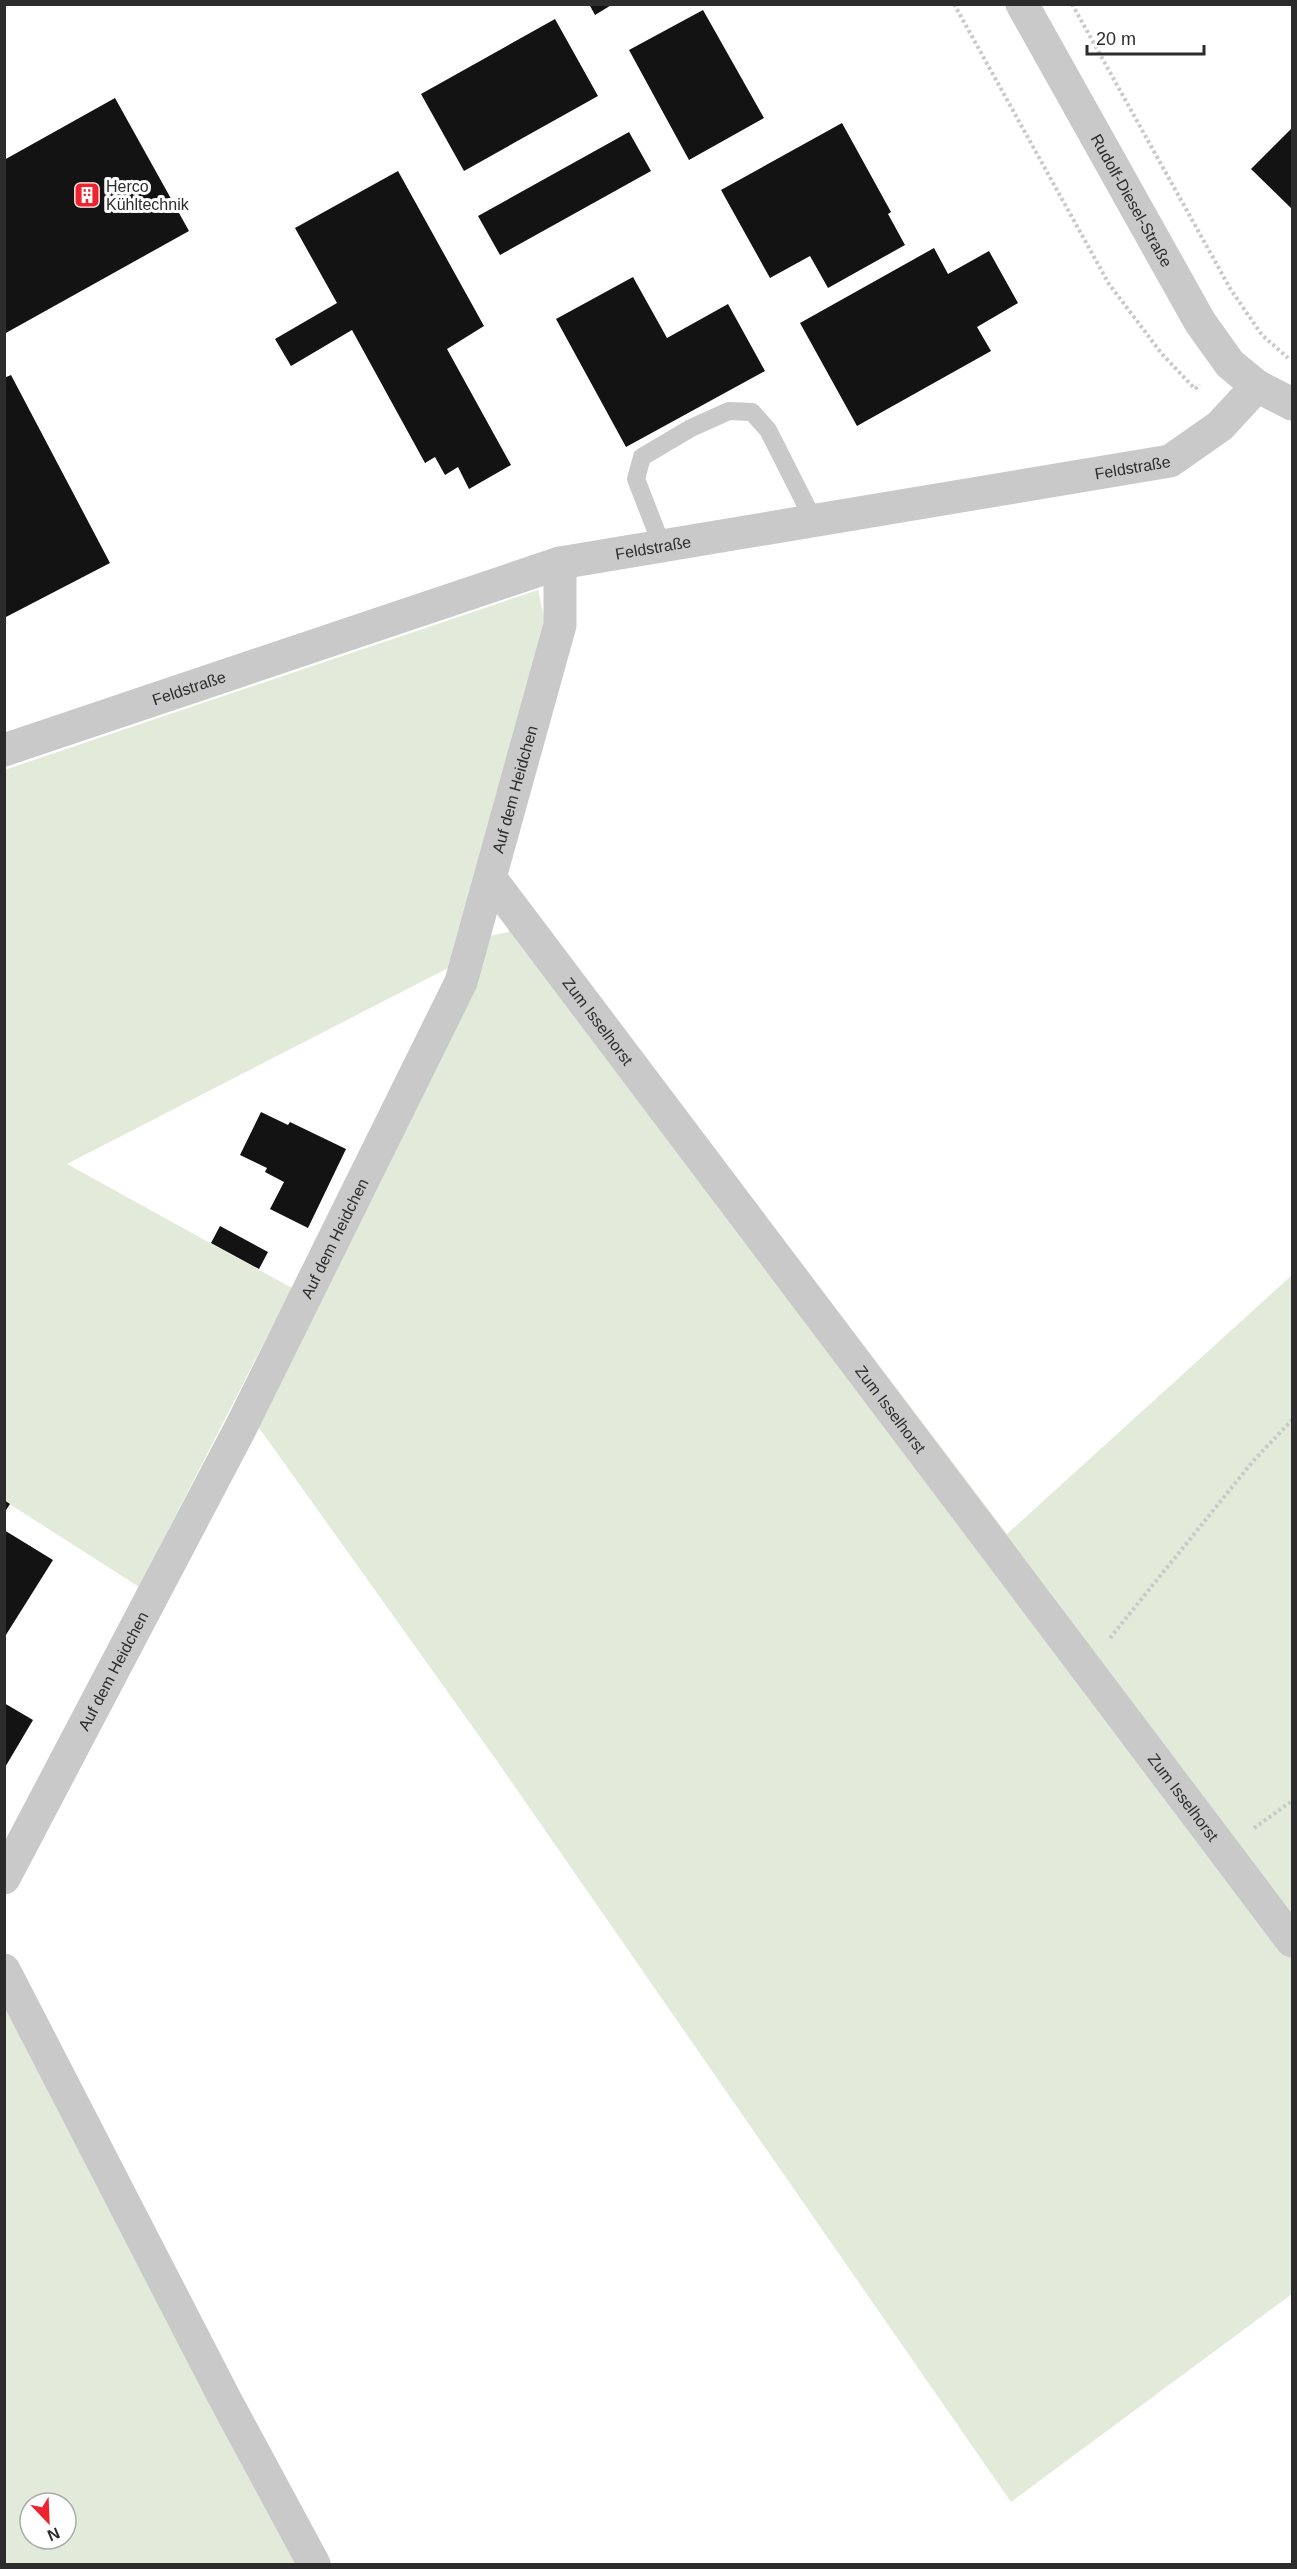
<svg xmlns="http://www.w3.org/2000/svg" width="1297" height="2569" font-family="Arial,sans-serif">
<rect width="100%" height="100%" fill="#fff"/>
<path fill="#e2ebd9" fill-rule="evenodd" d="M538 590 546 625 452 966 67 1164 292 1288 139 1587 5 1501 4 770Z
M507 875 1007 1534 1292 1275V2294L1011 2502 497 1761 257 1425 489 936 509 932Z
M5 2002 303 2564H5ZM30 2503H66V2539H30Z"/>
<path fill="#131313" d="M589 4H613L595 15Z
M703 10 764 118 689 160 629 50Z
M555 19 598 96 464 171 421 94Z
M115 98 189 231 4 334V160Z
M842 123 891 212 888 214 905 245 828 288 810 256 770 278 721 190Z
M1292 128V209L1251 169Z
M629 132 651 171 500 255 478 216Z
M398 171 484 326 447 349 511 465 469 489 458 467 445 475 435 457 425 463 352 330 291 366 275 339 337 303 295 228Z
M934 248 948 274 989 251 1018 303 977 327 991 351 857 426 800 323Z
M633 277 667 338 728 304 765 371 626 447 556 319Z
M11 375 110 563 4 618V378Z
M261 1112 288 1125 290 1122 346 1149 308 1228 270 1209 284 1182 265 1172 267 1168 240 1155Z
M220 1226 268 1252 259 1269 211 1243Z
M4 1500 10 1504 4 1513Z
M4 1530 53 1560 4 1638Z
M4 1703 33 1720 4 1769Z"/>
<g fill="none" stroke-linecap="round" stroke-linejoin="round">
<path stroke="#c9c9c9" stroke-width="4" stroke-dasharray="3 3" stroke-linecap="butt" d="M954 4 1109 284 1162 354 1195 389 1200 385
M1072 4 1231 290 1262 335 1288 358
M1110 1638 1254 1460 1292 1420
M1254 1828 1292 1801"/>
<path stroke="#c9c9c9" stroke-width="18" d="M662 546 636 479 642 457 691 428 729 411 752 412 768 430 814 521"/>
<g stroke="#c9c9c9" stroke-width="33">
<path id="s1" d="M4 750 560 563 1170 461 1220 426 1257 386"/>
<path id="s2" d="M491 879 1292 1941"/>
<path id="s3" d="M4 1878 239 1431 461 982 560 625V563"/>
<path d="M4 1970 225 2399 314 2564"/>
</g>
<path stroke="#c9c9c9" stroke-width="33" id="s4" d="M1022 4 1200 322 1230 364 1257 386 1292 404"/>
</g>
<defs>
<g id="building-square" transform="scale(1.35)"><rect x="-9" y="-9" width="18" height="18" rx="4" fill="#ef232e" stroke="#fff"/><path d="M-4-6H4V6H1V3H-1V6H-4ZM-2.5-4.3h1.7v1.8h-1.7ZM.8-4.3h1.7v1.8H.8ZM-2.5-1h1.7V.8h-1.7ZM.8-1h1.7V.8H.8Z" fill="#fff"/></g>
</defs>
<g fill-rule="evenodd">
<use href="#building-square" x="87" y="195"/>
</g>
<g text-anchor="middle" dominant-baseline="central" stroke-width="6" stroke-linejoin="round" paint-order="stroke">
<g font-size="16" fill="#2c2c2c" stroke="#fff" text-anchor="start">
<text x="106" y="186">Herco<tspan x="106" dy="18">Kühltechnik</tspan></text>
</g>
<g font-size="16" fill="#2c2c2c" stroke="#fff">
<text stroke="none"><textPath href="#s4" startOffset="225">Rudolf-Diesel-Straße</textPath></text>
<text stroke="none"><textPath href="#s1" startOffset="1167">Feldstraße</textPath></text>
<text stroke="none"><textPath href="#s1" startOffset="681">Feldstraße</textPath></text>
<text stroke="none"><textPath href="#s1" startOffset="195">Feldstraße</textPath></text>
<text stroke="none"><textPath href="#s3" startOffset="1206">Auf dem Heidchen</textPath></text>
<text stroke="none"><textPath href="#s2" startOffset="178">Zum Isselhorst</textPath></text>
<text stroke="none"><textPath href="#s3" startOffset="720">Auf dem Heidchen</textPath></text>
<text stroke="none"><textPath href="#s2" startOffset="664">Zum Isselhorst</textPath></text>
<text stroke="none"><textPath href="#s3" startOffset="234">Auf dem Heidchen</textPath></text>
<text stroke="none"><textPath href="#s2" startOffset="1150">Zum Isselhorst</textPath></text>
</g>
</g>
<rect width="1297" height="2569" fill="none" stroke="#2c2c2c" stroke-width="12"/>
<g transform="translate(48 2521) rotate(157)"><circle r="28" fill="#ffffff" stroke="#ababab" stroke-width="1.5"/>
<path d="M0-4.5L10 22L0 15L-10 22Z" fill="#ef232e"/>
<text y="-9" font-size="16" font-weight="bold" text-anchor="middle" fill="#2c2c2c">N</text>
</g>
<path d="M1087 45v9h117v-9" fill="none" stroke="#2c2c2c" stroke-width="3"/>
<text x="1096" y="45" font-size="18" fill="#2c2c2c" stroke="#ffffff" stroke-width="4.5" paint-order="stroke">20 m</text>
</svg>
